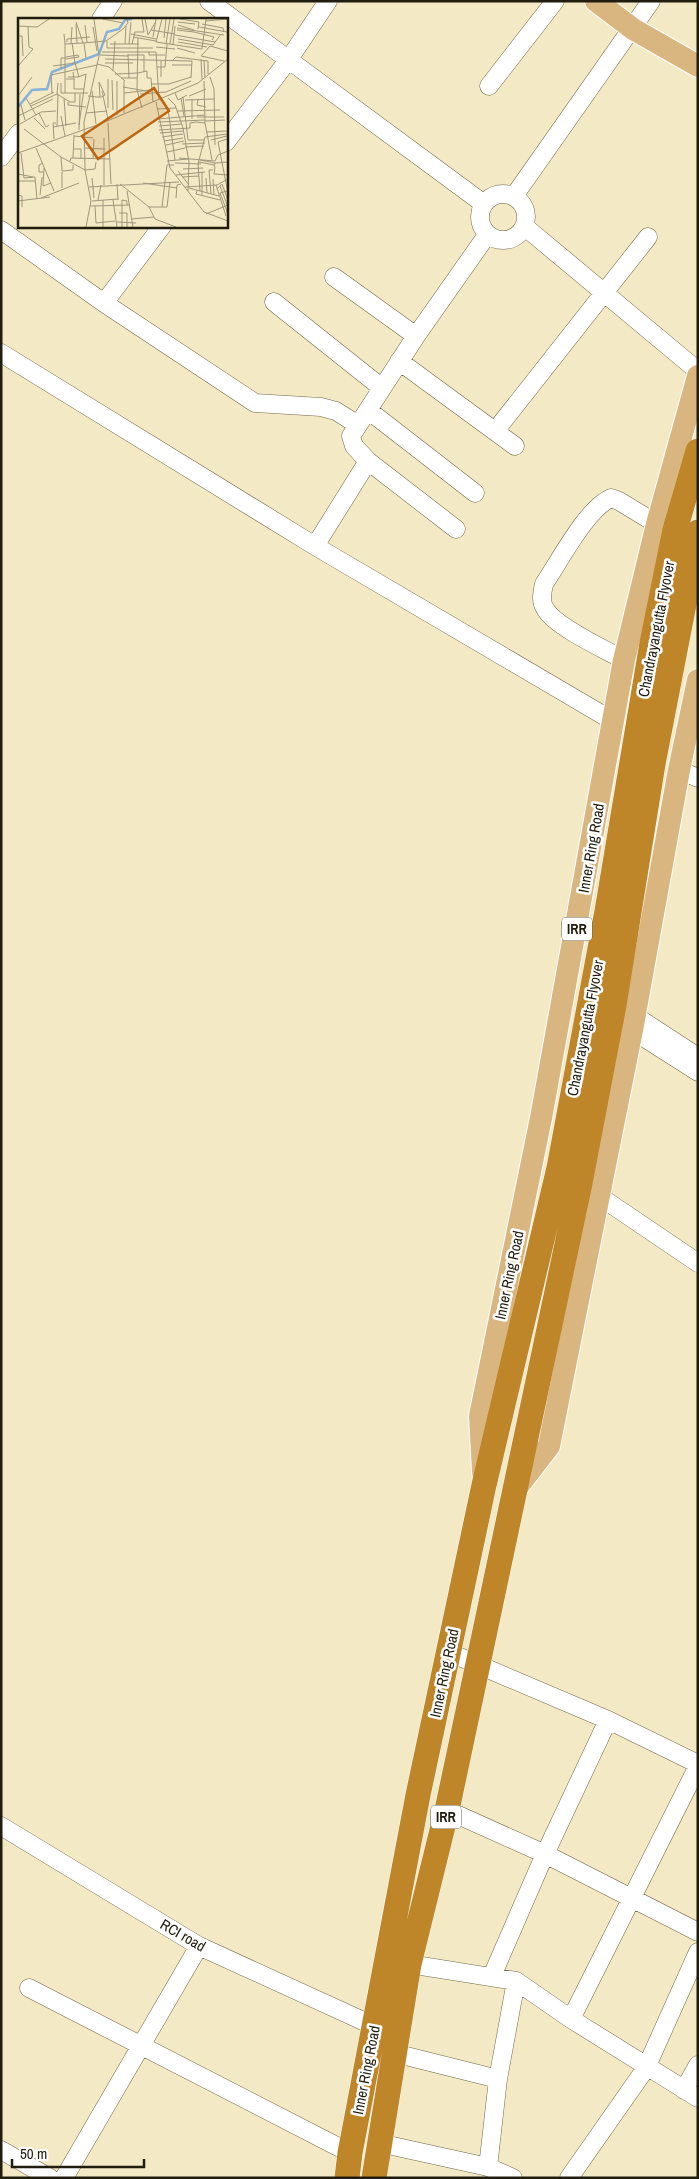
<svg xmlns="http://www.w3.org/2000/svg" width="699" height="2179" font-family="'Archivo Narrow',sans-serif">
<rect width="100%" height="100%" fill="#f3e9c5"/>
<g fill="none" stroke-linecap="round" stroke-linejoin="round">
<g stroke="#716848" stroke-width="19">
<path id="minor" d="M209 1 484 204
M101 19 113 1
M489 86 555 1
M226 142 289 59 328 1
M1 157 19 133
M480 217a23 23 0 1 1 46 0a23 23 0 1 1-46 0Z
M514 196 651 1
M524 226 698 371
M1 230 104 303 255 403 321 407 336 411 358 425
M334 277 416 336
M274 302 382 388
M104 303 162 226
M1 353 315 546 613 721
M399 361 515 446
M368 410 475 493
M496 430 648 237
M368 461 456 529
M315 546 368 461 354 446 351 436 416 336 487 235
M624 660C606 650 556 627 546 610 540 602 542 594 544 584 559 562 587 508 611 498L619 501 657 524
M679 770 698 778
M635 1016 698 1057
M632 1030 698 1072
M599 1196 698 1263
M448 1652 608 1720 698 1764
M447 1810 545 1854 698 1932
M1 1826 199 1946 374 2026
M409 1964 516 1981 571 2019 698 2098
M492 1976 545 1854 608 1720
M29 1988 350 2153
M571 2019 698 1766
M394 2053 498 2079
M684 2090 698 2065
M379 2143 488 2167 513 2178
M1 2150 50 2178
M488 2167 498 2079 516 1981
M64 2178 199 1946
M569 2178 646 2068 698 1952"/>
</g>
<g stroke="#fff" stroke-width="24">
<path id="major" d="M596 1 633 29 698 66
M483 1472 480 1416 541 1118 624 660 657 524 698 376
M515 1490 549 1446 632 1030 679 770 698 680"/>
</g>
<g stroke="#fff" stroke-width="26">
<path id="highway" d="M347 2178 350 2153 418 1795 484 1485 559 1168 607 911 652 643 675 530 698 451
M374 2178 409 1964 447 1810 580 1183 614 1005 653 764 698 532"/>
</g>
<use href="#minor" stroke="#fff" stroke-width="18"/>
<use href="#major" stroke="#d9b67f" stroke-width="22"/>
<use href="#highway" stroke="#bf8629" stroke-width="25"/>
</g>
<g text-anchor="middle" dominant-baseline="central" stroke-width="5" stroke-linejoin="round" paint-order="stroke">
<g fill="#fff" stroke="#636157" stroke-width="1">
<rect x="562" y="917.5" width="30" height="23" rx="4"/>
<rect x="431" y="1805.5" width="30" height="23" rx="4"/>
</g>
<g font-size="14" font-weight="bold" fill="#201d0f">
<text x="577" y="929">IRR</text>
<text x="446" y="1817">IRR</text>
</g>
<g font-size="15" fill="#201d0f" stroke="#fff">
<text transform="translate(656 629) rotate(-79)">Chandrayangutta Flyover</text>
<text transform="translate(591 848) rotate(-80)">Inner Ring Road</text>
<text transform="translate(585 1028) rotate(-79)">Chandrayangutta Flyover</text>
<text transform="translate(509 1275) rotate(-78)">Inner Ring Road</text>
<text transform="translate(444 1673) rotate(-78)">Inner Ring Road</text>
<text transform="translate(183 1935) rotate(30)">RCI road</text>
<text transform="translate(366 2070) rotate(-79)">Inner Ring Road</text>
</g>
</g>
<g transform="translate(18 18)">
<rect width="210" height="210" fill="#f3e9c5"/>
<path fill="none" stroke="#87b1d9" stroke-width="2.5" d="M0 89 14 72 29 71 34 54 81 36 89 14 101 11 107 2 114 1"/>
<path fill="none" stroke="#9f977c" stroke-width="1" d="M85 1 105 5M127 1 130 17 137 5M144 1 138 24 184 31 188 1M162 1 181 4 180 11M188 3 210 1M160 4 177 6M58 6 59 25M184 6 205 10 206 14M67 7 69 24M160 7 176 12M0 8 19 9 31 1M75 9 79 33M181 9 209 14M159 10 206 17M133 12 157 16M159 12 176 14M176 14 196 19 194 22M46 16 47 26 65 25 58 4M113 16 138 21M157 17 197 24M0 18H4L5 38M115 19 138 23M135 19 138 1M120 20 119 72 124 90M146 20 148 1M160 21 195 27 203 16M89 23V30H135M49 24V21L72 19M160 24 189 29M53 25 54 9M54 25 57 45M65 25 88 23 105 11 110 5 109 1M66 25 68 40M47 26V75M92 26H121M107 26 108 8M111 26 113 4M114 26 117 14H126L124 1M148 26 152 1M152 26 156 1M155 27 157 8M138 29 157 31M159 30 177 35M84 34H138L141 81M131 34V37H147M110 36 111 60M82 37 110 38M110 37H126V54M48 39 60 37 61 39 48 41M87 41 174 43M183 41 184 61M155 42 158 39 190 43V56M186 42 187 60M143 43V59M206 43 183 38 192 28 210 33M87 45H115M79 46 91 49 107 63M154 47H174M0 48 15 31 11 29 10 9M35 48 57 45 61 59M139 49H147L149 26M43 51V40H48M95 53 97 23M120 55 129 53V60H133L135 84M97 56 120 55M50 59H60L68 56M192 59 196 71 197 127M103 60H119M173 60 174 43M48 61H56L55 54M56 61V71H66M90 61V90M94 62 95 92M99 63V97M106 63V95M186 63 187 105 194 142M40 65 39 76 52 84M43 65V75H70M133 66H151L173 59M105 69 128 73M74 73 78 106M84 73 90 101M34 75 33 57 79 47M106 75 133 72M157 75 160 82 169 77M122 76 148 74 173 63M0 78 14 59M70 78 79 79H84L85 78 87 77 81 64 82 79M171 78 188 71M165 79 170 122M8 80 18 97M46 80 48 108M150 80 157 87 165 110 171 144 170 173M163 80 166 98M180 81 179 87 188 89M167 82 196 81M50 84V87L68 89M51 84H57V75M138 84 152 150 186 194 210 203M12 86 36 74M3 87 7 102M13 88 39 76M139 91 158 90M150 91 157 142M159 93 202 92M21 95 28 109 31 107M68 95 89 93M0 98 35 81M43 98 47 118M179 99H206M16 100 27 111M139 101 187 97M174 101V81M187 103 207 102M140 104 187 102M90 105 93 166M2 106 23 94 38 93M61 107 68 56M141 108 164 106M35 109 58 105M39 109 40 76M6 111 43 139 67 152 73 183 68 209M61 112 62 76M141 112 172 110V105L178 104 187 105M188 114 209 113M142 115 165 113M56 118 75 120M144 119 165 116M86 120V167M36 121 35 105H38M209 121 200 124 210 175M170 122H187M193 122 209 118M146 123 165 120M164 126 187 125M148 127 166 123M167 129 186 128M18 130 36 173M66 130 87 131M56 131H63V141M149 134 167 130M0 135 82 106 180 65 210 41M3 135 6 160 17 159 19 181M43 139 44 153 55 152V147M55 140 56 117M75 140 76 121M161 140 197 143 200 137 210 133M182 142 197 145M52 143 53 140 92 141M149 143 170 141M181 144 196 147M157 145 183 146M196 149 197 145 210 144M197 149 196 156 210 157M26 150 25 168 33 165M165 151 185 150M67 152 77 151 78 144M67 152 66 104 81 38 76 1M160 153 171 167M25 154H21V147L25 145M44 154V170M184 154V178M0 156 15 159M158 157 187 154M164 159 181 158M74 160 76 180M188 160 189 175M195 161 196 177M0 163H17M125 165 159 170M99 166 100 182M102 166 131 189 137 201 158 209M198 167 208 198M202 168 210 189M71 169 161 164M167 169 199 167 210 161M171 170 201 178M199 171 204 166 210 182M109 173 115 209M179 173 178 176 202 182M182 173 180 146 187 119 209 116M209 173 202 175 210 196M193 176 191 152H195M0 177 4 178V189M22 177 24 159M23 180 61 165M158 180 159 167 163 166M80 182 83 167M85 182V209M95 182 99 209M0 183 32 179M74 183 100 181M72 188 112 187M77 188 78 205 97 203M131 189H144L149 147H156M144 189H149L152 164M101 195H109V209M188 196 210 187M113 201 136 199M99 204 118 205M104 209V182L109 183V187"/>
<path fill="#be630e" fill-opacity="0.15" stroke="#be630e" stroke-width="2.5" d="M136 70 151 93 80 141 64 118Z"/>
<rect width="210" height="210" fill="none" stroke="#201d0f" stroke-width="2.5"/>
</g>
<rect width="699" height="2179" fill="none" stroke="#201d0f" stroke-width="5"/>
<path d="M12 2159v8h132v-8" fill="none" stroke="#201d0f" stroke-width="2.5"/>
<text x="20" y="2159" font-size="15" fill="#201d0f" stroke="#ffffff" stroke-width="4" paint-order="stroke">50 m</text>
</svg>
